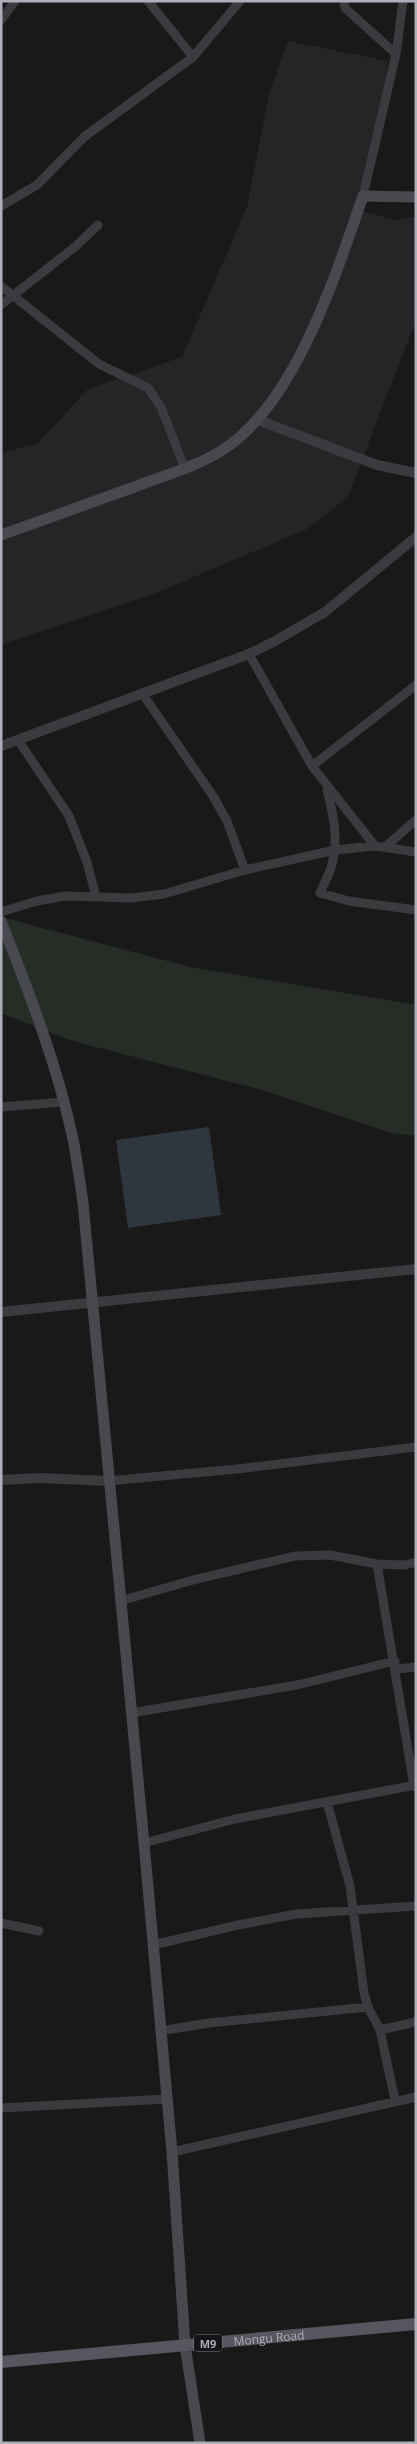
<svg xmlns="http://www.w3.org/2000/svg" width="417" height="2444" font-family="'Open Sans',sans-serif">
<rect width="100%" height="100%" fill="#19191a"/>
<path fill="#252527" d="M288 41 388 61 380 134 356 210 396 220 416 216V320L348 497 307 529 156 593 1 645V453L38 443 88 389 182 357 247 207 269 94Z"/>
<path fill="#252d26" d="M1 917 190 967 416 1005V1136L392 1133 269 1092 69 1040 1 1013Z"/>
<path fill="#2f363e" d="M209 1127 221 1215 128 1228 116 1140Z"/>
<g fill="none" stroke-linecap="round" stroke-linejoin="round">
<path stroke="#3a3a3f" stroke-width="9" d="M148 1 193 57
M344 1 345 8 396 54
M1 20 15 1
M363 196 396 54 403 1
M1 206 37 185 84 137 193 57 240 1
M1 286 99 364 148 388 161 407 185 469
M1 305 76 246 98 225
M249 654 312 766 375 846
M142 693 213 796 227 821 245 870
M18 740 69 816 87 862 96 897
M312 766 416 685
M327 790C334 817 339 841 331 868 328 877 323 885 320 893L349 901 416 910
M384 848 416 820
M1 912 37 901 65 896 131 898 164 894 245 870 335 850 375 846 416 852
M1 1107 63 1102
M108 1481 237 1469 416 1447
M377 1564 414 1786
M120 1601 193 1580 295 1556 330 1555 377 1564 405 1565 416 1562
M397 1669 416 1667
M131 1713 297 1685 395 1661
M327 1802 350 1886 364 1993 368 2007 380 2030 395 2100
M144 1843 235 1819 416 1785
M1 1923 39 1931
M153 1945 238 1925 296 1914 416 1906
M380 2030 416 2022
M160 2031 209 2023 368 2007
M1 2108 166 2099
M172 2152 416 2097"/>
<path stroke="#3a3a3f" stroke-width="10" d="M258 420 377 465 416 473
M1 746 249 654 275 641 325 612 416 537
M1 1312 416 1269
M1 1480 40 1478 108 1481"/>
<path stroke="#48494f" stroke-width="11" d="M1 535C47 519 92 502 137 486 166 475 198 466 224 449 296 402 336 274 363 196L416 197
M1 921C29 992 57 1064 73 1139 77 1160 80 1182 83 1203L144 1843 172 2152 185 2345 200 2443"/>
<path stroke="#56575e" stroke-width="12" id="s1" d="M1 2362 416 2324"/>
</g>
<g text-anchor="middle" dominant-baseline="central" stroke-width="4" stroke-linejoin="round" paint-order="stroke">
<rect fill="#141315" stroke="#7e8088" stroke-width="1" x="194" y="2334.5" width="28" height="17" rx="4"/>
<g font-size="11" font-weight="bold" fill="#acaeb9">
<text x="208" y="2343">M9</text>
</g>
<g font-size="12" fill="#acaeb9" stroke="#141315">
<text stroke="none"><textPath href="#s1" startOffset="269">Mongu Road</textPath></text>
</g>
</g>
<rect width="417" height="2444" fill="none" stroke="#acaeb9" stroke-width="5"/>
</svg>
